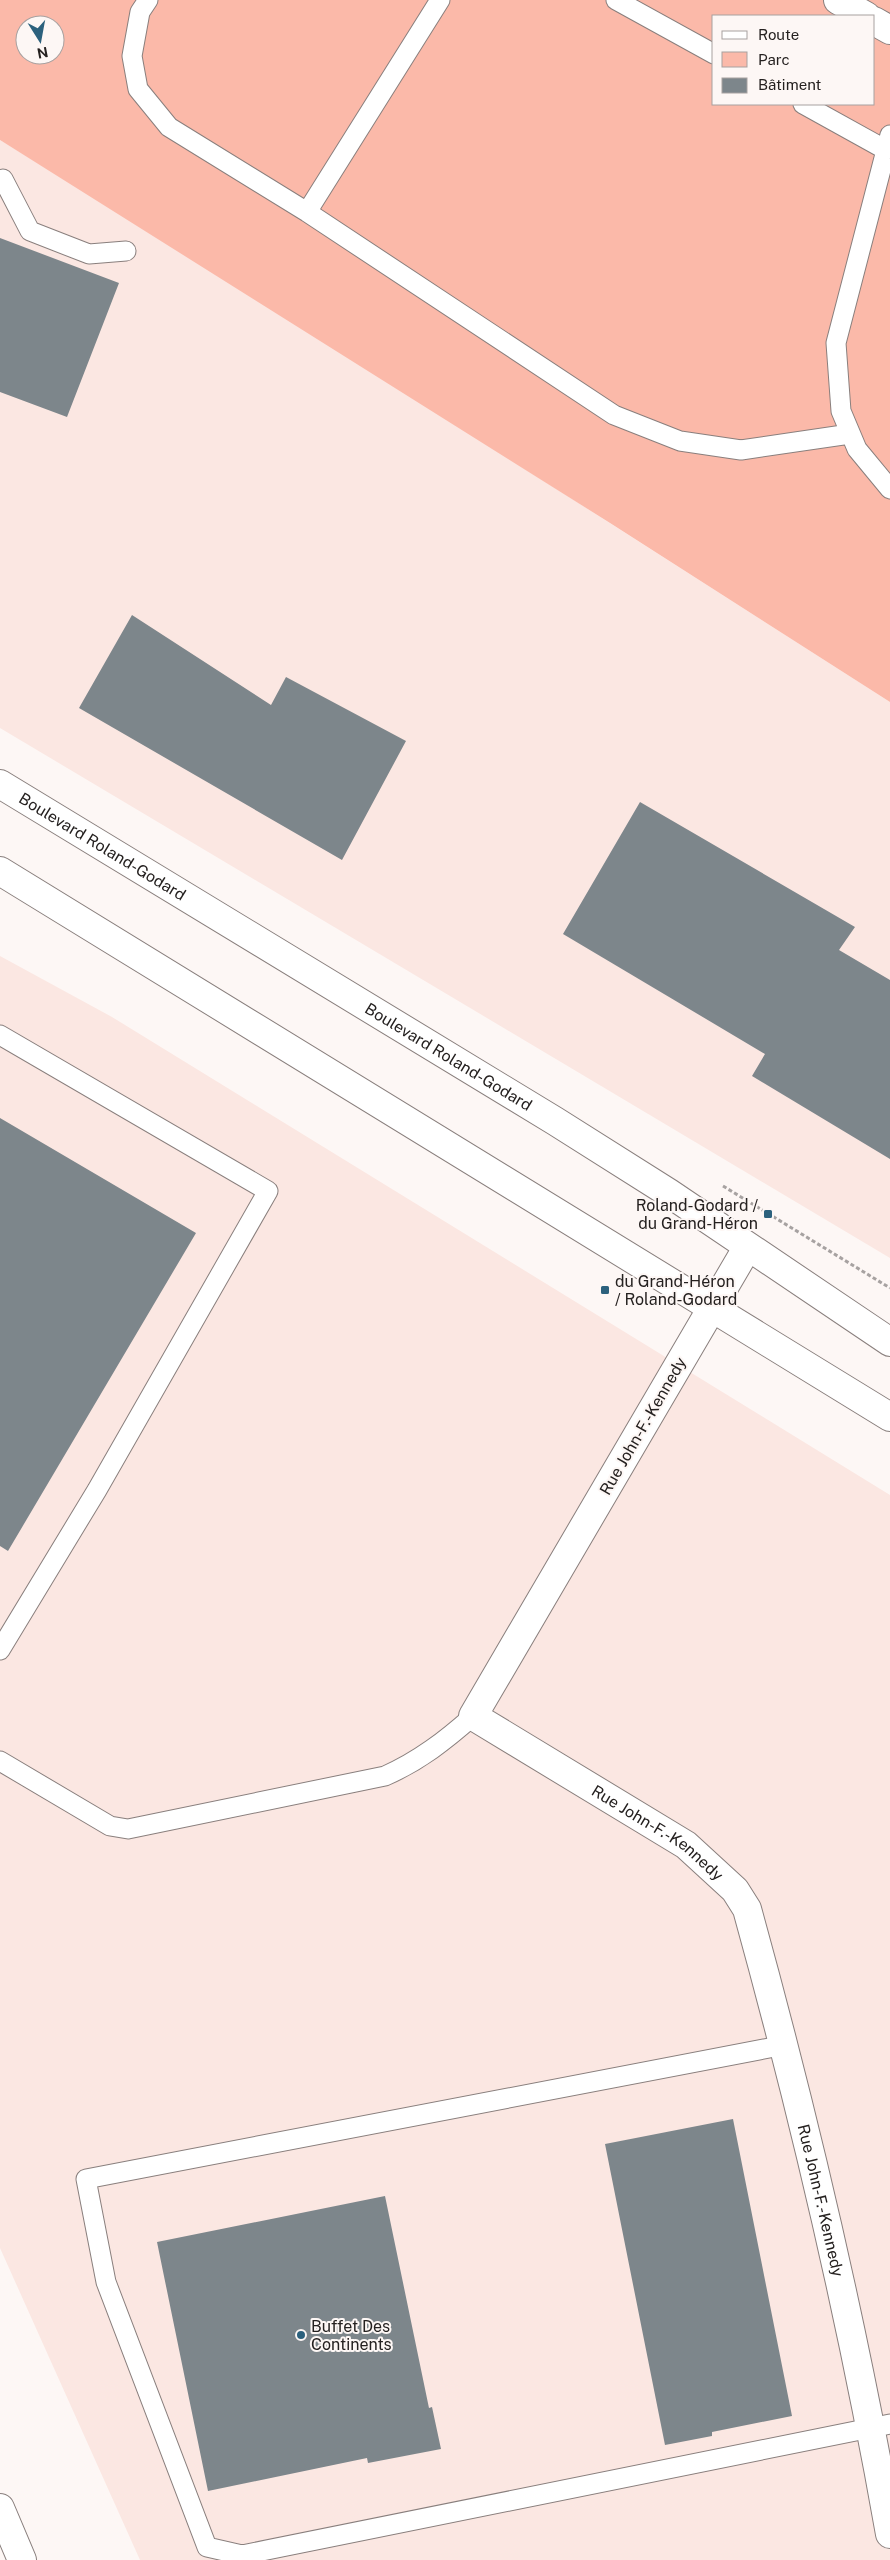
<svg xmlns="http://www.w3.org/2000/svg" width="890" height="2560" font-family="'Public Sans',sans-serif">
<rect width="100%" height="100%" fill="#fdf7f5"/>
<path fill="#fbe7e2" d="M0 140 237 285 890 702V1258L0 728Z
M0 956 112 1017 890 1495V2560H140L0 2248Z"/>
<path fill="#fbb9a9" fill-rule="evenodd" d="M0 0H890V702L610 523 0 140ZM714 16H874V104H714ZM25 25H55V55H25Z"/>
<path fill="#7d868b" d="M0 238 119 283 67 417 0 392Z
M132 615 271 705 286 677 406 741 342 860 79 708Z
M640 802 855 927 839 950 890 980V1159L752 1076 765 1054 563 934Z
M0 1118 196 1233 8 1551 0 1546Z
M733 2119 792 2416 712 2432V2436L665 2445 605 2144Z
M385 2196 429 2408 432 2407 441 2449 368 2463 367 2458 208 2491 157 2242Z"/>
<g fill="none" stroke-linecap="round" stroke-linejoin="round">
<g stroke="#897f7d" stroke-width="21">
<path id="lane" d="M148 0 140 12 132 56 138 89 169 127 307 212 614 415 680 441 741 450 850 434
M616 0 714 54
M803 104 886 150
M890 135 836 343 841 411 857 449 890 489
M3 179 30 231 89 254 126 251
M307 212 440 0
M0 1035 268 1191 97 1490 0 1650
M0 1761 110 1826 128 1829 385 1776C419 1761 446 1740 473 1716
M785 2045 86 2179 106 2282 207 2547 242 2555 890 2424"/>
</g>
<g stroke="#897f7d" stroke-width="30">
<g id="street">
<path d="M838 0 866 16"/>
<path d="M874 21 890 30"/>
<path id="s1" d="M747 1248 473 1716 686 1845 735 1890 747 1909C804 2115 853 2324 890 2534"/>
</g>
</g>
<g stroke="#897f7d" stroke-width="30">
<g id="secondary">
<path id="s2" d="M0 784 555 1121 669 1193 890 1342"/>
<path d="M0 871 890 1417"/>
</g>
</g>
<g stroke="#897f7d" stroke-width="30">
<path id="highway" d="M0 2508 22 2560"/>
</g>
<path stroke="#a7a2a1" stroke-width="3" stroke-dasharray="4 2.5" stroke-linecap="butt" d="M723 1186 890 1288"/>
<use href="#lane" stroke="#fff" stroke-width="19"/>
<use href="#street" stroke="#fff" stroke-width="28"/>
<use href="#secondary" stroke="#fff" stroke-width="28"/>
<use href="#highway" stroke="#fff" stroke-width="28"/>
</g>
<g fill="#2c617d" stroke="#fdf7f5" stroke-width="2">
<rect x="763" y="1209" width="10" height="10" rx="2.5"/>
<rect x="600" y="1285" width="10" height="10" rx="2.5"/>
<circle cx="301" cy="2335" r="5"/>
</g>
<g text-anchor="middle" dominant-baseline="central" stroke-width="4" stroke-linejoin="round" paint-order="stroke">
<g font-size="16" fill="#252120" stroke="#fdf7f5">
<text stroke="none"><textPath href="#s2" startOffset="120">Boulevard Roland-Godard</textPath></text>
<text stroke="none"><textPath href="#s2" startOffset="525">Boulevard Roland-Godard</textPath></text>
<text transform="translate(643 1426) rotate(-60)">Rue John-F.-Kennedy</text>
<text stroke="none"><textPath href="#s1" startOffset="761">Rue John-F.-Kennedy</textPath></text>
<text stroke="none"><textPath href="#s1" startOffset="1181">Rue John-F.-Kennedy</textPath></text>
</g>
<g font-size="16" fill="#252120" stroke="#fdf7f5" text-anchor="start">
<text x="758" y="1205" text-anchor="end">Roland-Godard /<tspan x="758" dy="18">du Grand-Héron</tspan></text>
<text x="615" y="1281">du Grand-Héron<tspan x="615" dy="18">/ Roland-Godard</tspan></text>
<text x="311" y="2326">Buffet Des<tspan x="311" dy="18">Continents</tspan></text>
</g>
</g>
<rect x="712" y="15" width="162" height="90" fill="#fdf7f5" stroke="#a7a1a0"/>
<rect x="722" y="31" width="25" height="8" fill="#ffffff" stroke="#a7a1a0"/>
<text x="758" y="40" font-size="15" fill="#252120">Route</text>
<rect x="722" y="52" width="25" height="15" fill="#fbb9a9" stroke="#a7a1a0"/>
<text x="758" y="65" font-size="15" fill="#252120">Parc</text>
<rect x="722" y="78" width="25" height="15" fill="#7d868b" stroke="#a7a1a0"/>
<text x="758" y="90" font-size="15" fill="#252120">Bâtiment</text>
<g transform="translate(40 40) rotate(169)"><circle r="24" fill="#fdf7f5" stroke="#a7a1a0"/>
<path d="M0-4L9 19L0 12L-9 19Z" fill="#2c617d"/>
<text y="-8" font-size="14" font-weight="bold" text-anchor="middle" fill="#252120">N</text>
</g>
</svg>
